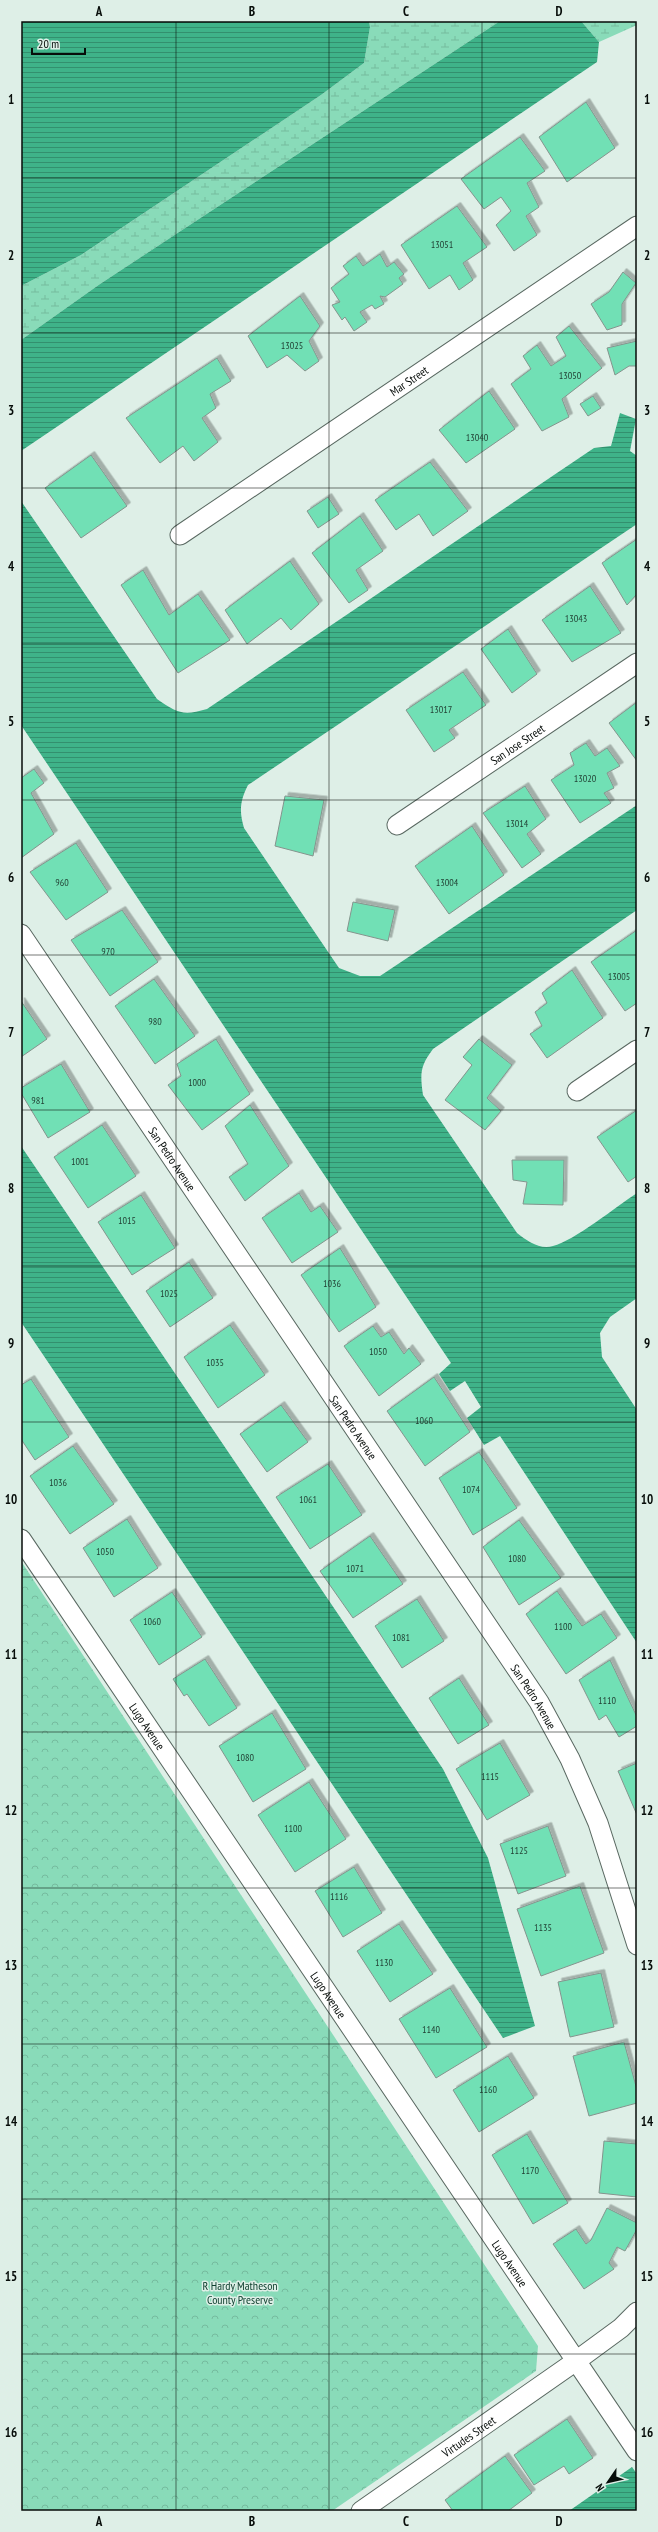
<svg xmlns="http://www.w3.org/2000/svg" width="658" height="2532" font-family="'PT Sans Narrow',sans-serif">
<defs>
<pattern id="wetland-marsh" width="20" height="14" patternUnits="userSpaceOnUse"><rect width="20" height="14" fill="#89dbb9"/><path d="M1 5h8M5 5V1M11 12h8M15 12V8" fill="none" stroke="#75bb9e"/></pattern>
<pattern id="park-crowns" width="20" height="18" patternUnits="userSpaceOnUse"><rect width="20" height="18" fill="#89dbb9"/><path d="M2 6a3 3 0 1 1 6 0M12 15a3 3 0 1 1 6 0" fill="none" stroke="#75bb9e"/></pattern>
<pattern id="water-rules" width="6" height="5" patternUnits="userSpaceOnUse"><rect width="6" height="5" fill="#3fb389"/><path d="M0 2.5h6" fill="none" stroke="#33906e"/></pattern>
<filter id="shadow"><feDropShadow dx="3.5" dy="-3.5" stdDeviation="0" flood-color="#0004"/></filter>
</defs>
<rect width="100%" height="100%" fill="#deefe7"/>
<path fill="url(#wetland-marsh)" d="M369 21H500L100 284 21 340V286L81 255 321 95 364 63 370 27Z
M581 21H637V25L599 42Z"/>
<path fill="url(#park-crowns)" d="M21 1561 538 2346 536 2371 332 2511H21Z"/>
<path fill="url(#water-rules)" d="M21 21H369L370 27 364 63 321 95 81 255 21 286Z
M500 21H581L599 42 597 62 21 451V340L100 284Z
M620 413 636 419 630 451 637 456V524L248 785C240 801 239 811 244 828L339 968 360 976H380L637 805V910L433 1049C420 1066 420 1074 423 1095L517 1233C527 1241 540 1250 553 1246 574 1241 617 1206 637 1193V1298L610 1317 600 1333 602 1357 637 1410V1643L500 1436 484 1445 467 1418 481 1407 465 1381 450 1391 439 1374 451 1363 21 725V501L157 699C177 713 183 716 207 709L594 448 611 446Z
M21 1146 443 1769 488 1858 535 2026 503 2038 21 1322Z
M632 2467 637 2474V2511H569Z"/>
<path fill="#71e0b5" stroke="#84948d" filter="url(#shadow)" d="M586 102 615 148 567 182 539 137Z
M520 137 545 171 527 183 539 207 526 216 537 235 514 251 496 225 511 211 501 197 484 209 461 179Z
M457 206 487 247 463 263 473 280 459 290 450 275 429 289 401 245Z
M380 254 387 267 394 262 404 274 399 278 403 284 385 297 380 296 384 304 375 309 372 305 360 312 367 322 354 331 345 317 342 320 332 305 340 302 331 288 349 274 343 266 356 256 363 266Z
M623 272 636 283 622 304V325L607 330 591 304 609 292Z
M300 296 320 326 309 341 319 361 305 371 287 355 267 368 248 336Z
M569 326 602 368 562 399 569 417 542 431 511 384 531 369 523 356 537 345 551 366 566 356 556 337Z
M637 339V366H629L615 375 607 348 637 341Z
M217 358 231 381 210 394 216 408 202 418 218 442 194 461 183 446 160 463 126 418Z
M489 391 515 429 466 463 439 430Z
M593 396 601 408 588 416 580 404Z
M91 455 127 506 81 538 45 488Z
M430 462 468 511 433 536 419 514 396 530 375 500Z
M328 497 339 514 318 528 307 511Z
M360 516 383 551 356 570 368 590 349 603 312 553Z
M637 539V594L627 605 602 563Z
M290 561 319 604 291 630 281 618 247 644 225 610Z
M143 570 169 615 198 594 230 640 178 673 121 585Z
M590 586 621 633 572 662 542 620Z
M508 629 537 674 512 693 481 649Z
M463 672 486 705 449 730 455 738 434 752 406 710Z
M637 702V761L609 723Z
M586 743 595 756 607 748 620 766 607 773 614 788 604 793 611 803 580 823 551 780 574 765 570 753Z
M34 769 44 783 31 793 54 834 21 858V778Z
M525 786 546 819 527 834 541 854 522 868 483 813Z
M285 796 324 800 313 856 275 846Z
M472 826 504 875 449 914 415 866Z
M76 843 108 892 66 920 30 872Z
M353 902 395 910 388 941 347 931Z
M122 910 158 962 110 996 71 940Z
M637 930V1003L625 1011 591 962Z
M572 970 603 1018 547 1058 530 1034 542 1026 535 1012 547 1003 542 993Z
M154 979 195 1036 155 1064 115 1006Z
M21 1001 47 1039 21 1057Z
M216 1039 250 1094 202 1130 168 1085 181 1076 177 1064Z
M479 1039 512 1065 487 1098 501 1111 485 1130 445 1100 472 1065 463 1057Z
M61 1064 90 1112 48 1138 21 1093V1088Z
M250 1105 289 1166 245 1201 229 1177 248 1164 225 1126Z
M637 1110V1176L628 1182 597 1137Z
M102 1125 136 1176 88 1208 54 1157Z
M512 1160H564L563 1205 523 1204 527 1182 513 1180Z
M299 1193 311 1212 320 1206 338 1232 292 1263 262 1218Z
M141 1195 175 1248 132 1275 98 1222Z
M340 1248 376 1307 339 1332 301 1275Z
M189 1262 213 1298 170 1327 146 1291Z
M230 1325 265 1375 218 1408 184 1357Z
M373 1326 381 1337 389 1332 404 1354 409 1348 421 1364 379 1396 344 1346Z
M434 1377 470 1432 425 1466 387 1411Z
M31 1379 69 1437 35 1460 21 1439V1385Z
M281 1405 308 1442 267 1472 240 1434Z
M73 1446 114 1504 70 1534 30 1476Z
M479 1452 517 1508 473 1535 439 1478Z
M328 1464 362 1515 310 1549 276 1497Z
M127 1519 158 1568 114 1597 83 1548Z
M519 1520 561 1578 519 1605 483 1547Z
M370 1536 403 1584 353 1618 320 1571Z
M557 1591 582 1626 601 1614 617 1638 566 1674 526 1614Z
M172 1592 202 1637 159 1665 130 1620Z
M417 1599 444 1641 402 1668 375 1626Z
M205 1659 237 1708 209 1726 187 1694 184 1696 173 1679Z
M610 1660 637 1717V1726L619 1737 606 1715 599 1720 579 1680Z
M459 1678 489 1725 458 1744 429 1698Z
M272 1713 306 1769 253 1802 219 1746Z
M500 1743 530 1795 487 1820 456 1769Z
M637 1763V1815L618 1771Z
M309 1782 346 1839 295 1872 258 1815Z
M548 1826 566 1876 518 1894 500 1844Z
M354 1867 382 1913 343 1937 315 1891Z
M580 1886 604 1953 541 1976 517 1909Z
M399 1924 433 1974 390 2002 357 1951Z
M601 1973 614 2027 570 2037 558 1982Z
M450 1988 487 2047 436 2078 399 2019Z
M624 2042 637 2090V2103L589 2116 573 2056Z
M508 2056 534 2098 479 2132 453 2090Z
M527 2134 568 2203 533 2224 492 2155Z
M604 2141 637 2144V2197L599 2193Z
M607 2208 637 2223V2229L625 2251 617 2247 609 2263 614 2269 584 2289 553 2244 576 2229 586 2244 591 2240Z
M567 2419 593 2458 569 2474 564 2466 534 2485 514 2455Z
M505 2456 532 2493 508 2511H453L445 2500Z"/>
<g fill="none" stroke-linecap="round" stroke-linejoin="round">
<g stroke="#596861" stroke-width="21">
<g id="street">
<path id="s1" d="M180 535 637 226"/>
<path id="s2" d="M397 825 637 663"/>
<path id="s3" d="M21 934 539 1702 570 1759 598 1823 637 1945"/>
<path d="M577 1091 637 1050"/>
<path id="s4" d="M21 1539 637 2451"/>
<path id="s5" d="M361 2511 576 2361 621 2328 637 2312"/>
</g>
</g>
<use href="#street" stroke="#fff" stroke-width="19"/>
</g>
<path fill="none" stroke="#070d0a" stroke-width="1" stroke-opacity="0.55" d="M176 21V2511M329 21V2511M482 21V2511M21 178H637M21 333H637M21 488H637M21 644H637M21 800H637M21 955H637M21 1110H637M21 1266H637M21 1422H637M21 1577H637M21 1732H637M21 1888H637M21 2044H637M21 2199H637M21 2354H637"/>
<g text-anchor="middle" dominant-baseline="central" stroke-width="3" stroke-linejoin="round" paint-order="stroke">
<g font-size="10" fill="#224235">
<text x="442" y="244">13051</text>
<text x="292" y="345">13025</text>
<text x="570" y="375">13050</text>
<text x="477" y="437">13040</text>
<text x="576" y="618">13043</text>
<text x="441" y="709">13017</text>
<text x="585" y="778">13020</text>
<text x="517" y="823">13014</text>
<text x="62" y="882">960</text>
<text x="447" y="882">13004</text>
<text x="108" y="951">970</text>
<text x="619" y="976">13005</text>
<text x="155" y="1021">980</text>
<text x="197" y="1082">1000</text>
<text x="38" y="1100">981</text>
<text x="80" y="1161">1001</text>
<text x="127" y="1220">1015</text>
<text x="332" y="1283">1036</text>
<text x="169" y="1293">1025</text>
<text x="378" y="1351">1050</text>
<text x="215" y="1362">1035</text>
<text x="424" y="1420">1060</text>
<text x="58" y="1482">1036</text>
<text x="471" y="1489">1074</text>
<text x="308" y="1499">1061</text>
<text x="105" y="1551">1050</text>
<text x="517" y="1558">1080</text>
<text x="355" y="1568">1071</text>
<text x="152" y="1621">1060</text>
<text x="563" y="1626">1100</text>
<text x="401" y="1637">1081</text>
<text x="607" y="1700">1110</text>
<text x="245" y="1757">1080</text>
<text x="490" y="1776">1115</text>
<text x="293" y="1828">1100</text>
<text x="519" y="1850">1125</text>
<text x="339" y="1896">1116</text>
<text x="543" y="1927">1135</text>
<text x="384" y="1962">1130</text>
<text x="431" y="2029">1140</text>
<text x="488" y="2089">1160</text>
<text x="530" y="2170">1170</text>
</g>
<g font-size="12" fill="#070d0a" stroke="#deefe7">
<text stroke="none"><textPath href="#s1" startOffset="276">Mar Street</textPath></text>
<text stroke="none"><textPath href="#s2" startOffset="145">San Jose Street</textPath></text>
<text stroke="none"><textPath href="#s3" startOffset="271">San Pedro Avenue</textPath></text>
<text stroke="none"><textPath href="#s3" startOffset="595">San Pedro Avenue</textPath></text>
<text stroke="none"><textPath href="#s3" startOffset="919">San Pedro Avenue</textPath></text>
<text stroke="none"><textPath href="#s4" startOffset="226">Lugo Avenue</textPath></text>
<text stroke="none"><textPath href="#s4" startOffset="550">Lugo Avenue</textPath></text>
<text stroke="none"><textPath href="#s4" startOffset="874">Lugo Avenue</textPath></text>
<text stroke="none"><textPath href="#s5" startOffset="131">Virtudes Street</textPath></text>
</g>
<g font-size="12" fill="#104130" stroke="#deefe7">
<text x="240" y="2285">R Hardy Matheson<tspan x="240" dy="14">County Preserve</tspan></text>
</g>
</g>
<rect width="658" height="2532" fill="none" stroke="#deefe7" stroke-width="44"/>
<g transform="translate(608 2482) rotate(236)" stroke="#deefe7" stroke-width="3" paint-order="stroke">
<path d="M0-3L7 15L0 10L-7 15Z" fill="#070d0a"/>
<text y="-6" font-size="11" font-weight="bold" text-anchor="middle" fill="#070d0a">N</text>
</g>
<path d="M32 48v6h53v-6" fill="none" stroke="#070d0a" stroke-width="2"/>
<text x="38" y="48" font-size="12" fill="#070d0a" stroke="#deefe7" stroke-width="3" paint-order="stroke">20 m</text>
<rect x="22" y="22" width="614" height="2488" fill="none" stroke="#070d0a" stroke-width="1.5"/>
<g font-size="13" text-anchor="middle" font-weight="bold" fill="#070d0a">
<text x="99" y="16">A</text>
<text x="252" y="16">B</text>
<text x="406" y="16">C</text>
<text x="559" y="16">D</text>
<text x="11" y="104">1</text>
<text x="647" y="104">1</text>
<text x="11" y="260">2</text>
<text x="647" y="260">2</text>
<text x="11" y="415">3</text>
<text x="647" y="415">3</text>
<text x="11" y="571">4</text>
<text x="647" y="571">4</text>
<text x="11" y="726">5</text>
<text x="647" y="726">5</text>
<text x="11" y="882">6</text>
<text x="647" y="882">6</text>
<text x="11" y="1037">7</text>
<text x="647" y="1037">7</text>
<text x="11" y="1193">8</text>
<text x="647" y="1193">8</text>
<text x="11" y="1348">9</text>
<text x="647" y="1348">9</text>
<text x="11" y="1504">10</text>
<text x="647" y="1504">10</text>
<text x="11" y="1659">11</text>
<text x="647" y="1659">11</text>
<text x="11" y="1815">12</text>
<text x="647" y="1815">12</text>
<text x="11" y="1970">13</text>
<text x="647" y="1970">13</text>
<text x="11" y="2126">14</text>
<text x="647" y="2126">14</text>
<text x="11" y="2281">15</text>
<text x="647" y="2281">15</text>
<text x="11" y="2437">16</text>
<text x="647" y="2437">16</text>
<text x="99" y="2526">A</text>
<text x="252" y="2526">B</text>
<text x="406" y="2526">C</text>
<text x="559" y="2526">D</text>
</g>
</svg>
